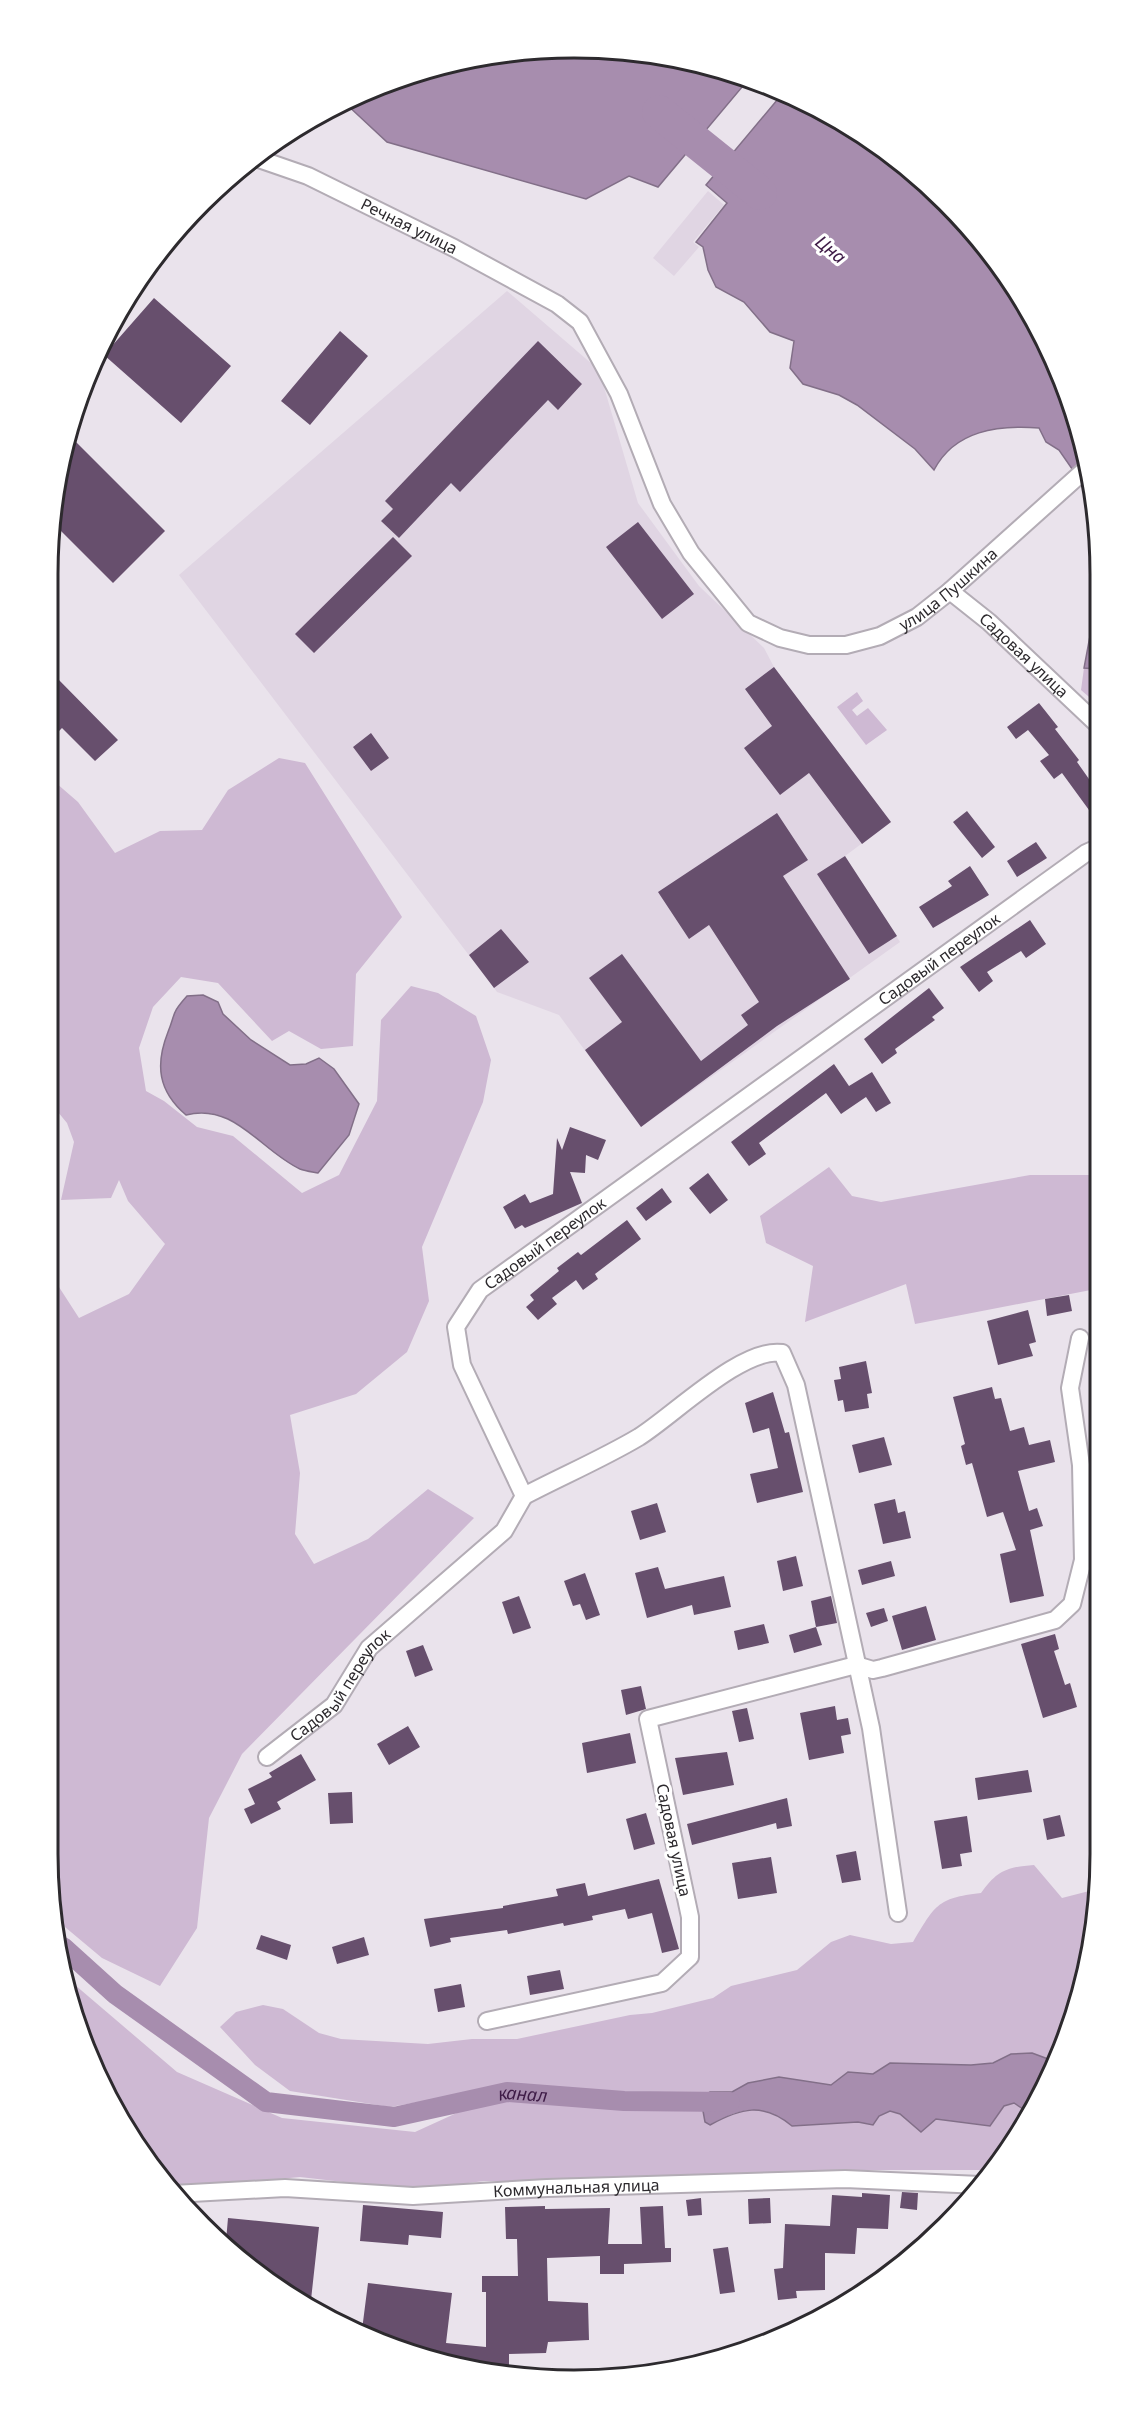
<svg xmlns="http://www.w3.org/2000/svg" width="1148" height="2429" font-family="'Noto Sans',sans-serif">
<rect width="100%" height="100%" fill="#eae3ec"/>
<path fill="#e0d5e3" d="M708 191 724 205 693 242 699 247 674 276 653 258Z
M507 291 599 370 638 503 699 586 764 648 774 667 891 822 845 856 900 942 641 1127 559 1015 497 992 179 575Z"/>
<path fill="#ceb9d3" d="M1084 668 1096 669V703L1081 690Z
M857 692 863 701 852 710 857 716 868 708 887 730 866 745 837 707Z
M279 758 305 763 402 917 356 974 353 1046 321 1049 289 1031 272 1041 218 983 181 977 153 1007 139 1048 146 1091 164 1101 197 1127 233 1136 302 1193 339 1175 377 1101 381 1020 411 986 438 993 476 1016 491 1060 483 1102 422 1247 429 1301 407 1352 356 1394 290 1415 300 1473 295 1534 314 1564 368 1539 428 1489 474 1518 242 1754 209 1818 197 1928 160 1986 102 1958 59 1922 48 1855V1270L79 1318 129 1294 165 1244 128 1201 119 1180 111 1198 61 1200 74 1142 67 1123 48 1100V776L78 802 115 853 160 831 202 830 228 790Z
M829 1167 852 1196 881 1202 1030 1175H1098L1099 1419 1091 1336 1096 1289 915 1324 906 1284 805 1322 813 1266 766 1243 760 1216Z
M1099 1594 1100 1782 1097 1713 1091 1660Z
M1034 1865 1062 1898 1097 1889 1090 1958 1056 2062 1032 2053 1011 2054 993 2063 971 2065 890 2063 873 2074 848 2072 831 2085 779 2077 748 2083 732 2092H710L705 2095 703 2111 705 2122 710 2125C741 2108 763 2102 792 2126L858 2122 873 2125 879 2116 890 2111 900 2114 921 2132 935 2119 990 2126 1004 2106 1014 2103 1026 2111 989 2170H846L598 2181H484L413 2190 300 2177 178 2189 166 2184 118 2118 76 2024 68 1979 177 2072 282 2118 415 2132 461 2111 453 2096 390 2107 290 2091 255 2065 220 2027 236 2012 263 2005 283 2009 319 2033 341 2039 428 2044 472 2039H517L630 2015 652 2013 713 1998 731 1986 797 1970 831 1942 850 1935 891 1944 913 1942C935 1906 936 1898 981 1893 997 1871 1006 1867 1034 1865Z"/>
<path fill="#a78dae" stroke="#826f88" stroke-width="1.5" d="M574 48 676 58 748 80 658 187 629 176 586 199 387 142 345 103 372 88 471 58Z
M783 93 894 156 991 254 1060 372 1095 502 1059 450 1046 442 1039 428C998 425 955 430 934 470L915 449 857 405 839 395 803 384 790 368 794 341 770 332 744 302 716 287 708 270 703 247 696 242 727 203 706 185Z
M1096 604V669L1084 668Z
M203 995 218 1002 223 1014 251 1040 290 1065 306 1064 319 1058 334 1069 359 1104 349 1135 318 1173C313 1172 305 1171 300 1169 261 1151 234 1102 186 1115 158 1091 155 1065 168 1032 176 1012 171 1014 187 996Z
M1032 2053 1056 2062 1026 2111 1014 2103 1004 2106 990 2126 936 2119 921 2132 900 2114 890 2111 879 2116 873 2125 858 2122 792 2126C763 2102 741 2108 710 2125L705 2122 703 2111 705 2095 710 2092H732L748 2083 779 2077 831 2085 848 2072 873 2074 890 2063 971 2065 993 2063 1011 2054Z"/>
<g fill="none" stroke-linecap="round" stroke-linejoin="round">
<path stroke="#a78dae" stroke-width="20" id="s1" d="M63 1947 115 1994 266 2102 394 2117 507 2092 624 2101 730 2102"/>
<path stroke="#a78dae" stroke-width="34" d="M659 112 760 193"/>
</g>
<path fill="#674f6d" d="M154 298 231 366 181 423 104 355Z
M340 331 368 356 310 425 281 401Z
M538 341 582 384 558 410 548 400 460 492 451 483 399 538 381 521 393 509 385 501Z
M69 435 165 531 113 583 53 523 58 472Z
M638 522 694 594 662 619 606 547Z
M393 537 412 556 314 653 295 634Z
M774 667 891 822 862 844 809 773 780 795 744 748 772 726 745 689Z
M57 678 118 740 95 761 62 728 48 742V686Z
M1039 703 1058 727 1055 729 1079 760 1077 762 1096 789 1097 821 1062 773 1054 779 1040 761 1049 755 1028 730 1016 739 1007 727Z
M371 733 389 758 371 771 353 747Z
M967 811 995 847 982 858 953 822Z
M777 813 808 860 783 876 850 979 777 1026 641 1127 585 1050 622 1022 589 978 622 954 701 1061 748 1025 741 1015 759 1002 709 925 689 939 658 892Z
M1036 842 1047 858 1017 877 1007 861Z
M845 856 897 936 869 954 817 874Z
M970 866 989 895 933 928 919 907 952 886 948 881Z
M1030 920 1046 944 1026 958 1021 951 987 972 993 981 979 992 960 967Z
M501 929 529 962 494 988 469 955Z
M929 988 944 1008 932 1017 935 1020 895 1049 897 1053 882 1064 864 1039Z
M834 1064 849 1086 872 1072 891 1103 876 1112 866 1097 841 1114 826 1093 759 1143 766 1154 749 1166 731 1142Z
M570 1127 606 1140 598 1160 586 1155 585 1173 570 1172 582 1203 525 1228 522 1225 515 1229 503 1207 525 1194 530 1203 553 1194 557 1138 562 1150Z
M708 1173 728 1200 710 1214 689 1188Z
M662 1188 672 1202 646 1221 636 1208Z
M627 1220 641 1239 595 1274 598 1279 583 1290 576 1280 552 1298 557 1304 538 1320 526 1307 534 1300 530 1295 559 1271 557 1268 578 1252 581 1255Z
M1069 1295 1072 1311 1047 1316 1045 1299Z
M1028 1310 1036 1342 1029 1344 1033 1356 998 1365 987 1321Z
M866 1361 872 1393 867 1394 869 1408 845 1412 843 1400 838 1401 834 1380 841 1379 839 1367Z
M992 1387 995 1399 1001 1398 1010 1431 1024 1427 1029 1445 1050 1440 1055 1462 1018 1471 1029 1511 1037 1508 1043 1526 1030 1530 1044 1596 1010 1603 1000 1554 1016 1550 1003 1512 987 1517 972 1463 966 1465 961 1446 965 1444 953 1397Z
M773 1392 785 1433 789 1432 803 1492 757 1503 750 1474 778 1468 769 1428 753 1433 745 1403Z
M884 1437 892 1465 859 1473 852 1445Z
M895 1499 898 1513 905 1511 911 1538 883 1544 874 1504Z
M657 1503 666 1532 640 1540 631 1511Z
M796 1556 803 1586 783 1591 777 1561Z
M891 1561 895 1576 862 1585 858 1570Z
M658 1567 665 1589 724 1576 731 1607 694 1615 692 1605 647 1618 635 1573Z
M585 1573 600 1615 586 1620 580 1604 573 1606 564 1581Z
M519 1596 531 1628 513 1634 502 1602Z
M831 1596 837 1623 816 1627 811 1601Z
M926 1606 936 1640 902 1650 892 1616Z
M884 1608 888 1621 871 1627 866 1613Z
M764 1624 769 1643 738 1650 734 1631Z
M816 1627 822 1645 794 1653 789 1635Z
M1055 1634 1059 1649 1054 1651 1065 1685 1070 1683 1077 1707 1043 1718 1021 1644Z
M423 1645 433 1670 415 1677 406 1651Z
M641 1686 646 1709 626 1715 621 1690Z
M835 1706 837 1720 848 1718 851 1734 841 1736 844 1753 809 1760 800 1713Z
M747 1708 754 1739 739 1742 732 1711Z
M408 1726 420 1747 389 1765 377 1744Z
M630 1733 636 1763 587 1773 582 1743Z
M727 1752 734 1785 683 1795 675 1758Z
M301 1754 316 1780 277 1802 281 1809 251 1824 244 1809 255 1804 248 1789 272 1777 269 1773Z
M1028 1770 1032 1792 978 1800 975 1778Z
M352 1792 353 1823 330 1824 328 1793Z
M787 1798 792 1826 777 1829 776 1823 692 1845 687 1824Z
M646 1813 655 1844 634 1850 626 1819Z
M1060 1815 1065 1836 1047 1840 1043 1819Z
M967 1816 972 1852 960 1854 962 1866 942 1869 934 1821Z
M856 1851 861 1880 842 1883 836 1855Z
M771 1857 777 1893 738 1899 732 1863Z
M659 1879 679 1949 662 1953 652 1913 628 1919 625 1909 592 1916 593 1920 564 1926 563 1923 508 1934 507 1930 450 1938 451 1942 430 1947 424 1919 503 1908V1906L558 1896 556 1889 585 1883 588 1896Z
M261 1935 291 1945 287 1960 256 1949Z
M364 1937 369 1955 337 1964 332 1947Z
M560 1970 564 1989 530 1995 527 1976Z
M461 1984 465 2007 438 2012 434 1989Z
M902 2192 918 2193 917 2210 900 2208Z
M862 2193 890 2195 888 2229 857 2228 855 2254 825 2253V2290L796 2291 797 2298 778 2300 774 2269 783 2268 785 2224 830 2226 832 2195 862 2197Z
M701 2198 702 2215 688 2216 686 2200Z
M770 2198 771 2223 749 2224 748 2199Z
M363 2205 443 2212 441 2238 409 2235 408 2245 360 2241Z
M545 2206V2209L610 2208 608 2244H642L640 2207 663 2206 665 2248H671V2262L624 2264V2274H600V2256L547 2258 548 2301 588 2303 589 2340 548 2342 546 2353 509 2354V2372L472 2371 362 2330 368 2283 452 2293 446 2343 486 2347V2292H482V2276H518L517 2239H506L505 2207Z
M228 2218 319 2227 310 2309 226 2241Z
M728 2247 735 2292 720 2294 713 2249Z"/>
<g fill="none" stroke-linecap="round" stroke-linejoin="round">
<g stroke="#b3acb5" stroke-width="20">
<g id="minor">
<path id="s2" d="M256 158 308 176 454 248 557 304 580 322 619 394 662 504 691 553 748 623 780 638 809 645H846L880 636 917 617 950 591 1086 469"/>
<path id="s3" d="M950 591 989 622 1096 723"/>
<path d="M524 1496C562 1476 602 1459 639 1437 674 1415 742 1347 782 1353L796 1385 871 1728 898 1913"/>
<path id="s4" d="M267 1757 334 1705 369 1648 504 1531 524 1496 462 1365 456 1327 480 1290 1086 853 1097 848"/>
<path d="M487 2021 662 1983 690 1957V1917L648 1719 856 1665 873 1670 882 1668 1055 1620 1072 1604 1083 1560 1081 1465 1070 1388 1080 1338"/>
<path id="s5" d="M173 2194 285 2188 413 2196 547 2188 845 2179 980 2185"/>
</g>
</g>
<use href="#minor" stroke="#fff" stroke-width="16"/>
</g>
<g text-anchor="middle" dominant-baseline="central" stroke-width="6" stroke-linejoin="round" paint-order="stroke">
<g font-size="16" fill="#2d2a2e" stroke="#fff">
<text stroke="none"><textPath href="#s2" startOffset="168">Речная улица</textPath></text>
<text stroke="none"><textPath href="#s2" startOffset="932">улица Пушкина</textPath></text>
<text stroke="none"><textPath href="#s3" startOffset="98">Садовая улица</textPath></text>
<text stroke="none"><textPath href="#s4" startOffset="1164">Садовый переулок</textPath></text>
<text stroke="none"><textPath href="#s4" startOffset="678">Садовый переулок</textPath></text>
<text stroke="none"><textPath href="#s4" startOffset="104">Садовый переулок</textPath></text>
<text transform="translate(674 1840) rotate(78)">Садовая улица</text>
<text stroke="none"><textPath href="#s5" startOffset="404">Коммунальная улица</textPath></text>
</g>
<g font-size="18" font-style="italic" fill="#3e1b46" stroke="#fff">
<text transform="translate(831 249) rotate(39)">Цна</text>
<text stroke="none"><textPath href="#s1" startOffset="516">канал</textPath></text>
</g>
</g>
<path d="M0 0H1148V2429H0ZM574 58H574A516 516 0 0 1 1090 574V1854A516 516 0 0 1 574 2370H574A516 516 0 0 1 58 1854V574A516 516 0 0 1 574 58Z" fill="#fff" fill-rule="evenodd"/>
<path fill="none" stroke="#2d2a2e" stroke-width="3" d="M574 58H574A516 516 0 0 1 1090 574V1854A516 516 0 0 1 574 2370H574A516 516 0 0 1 58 1854V574A516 516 0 0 1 574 58Z"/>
</svg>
